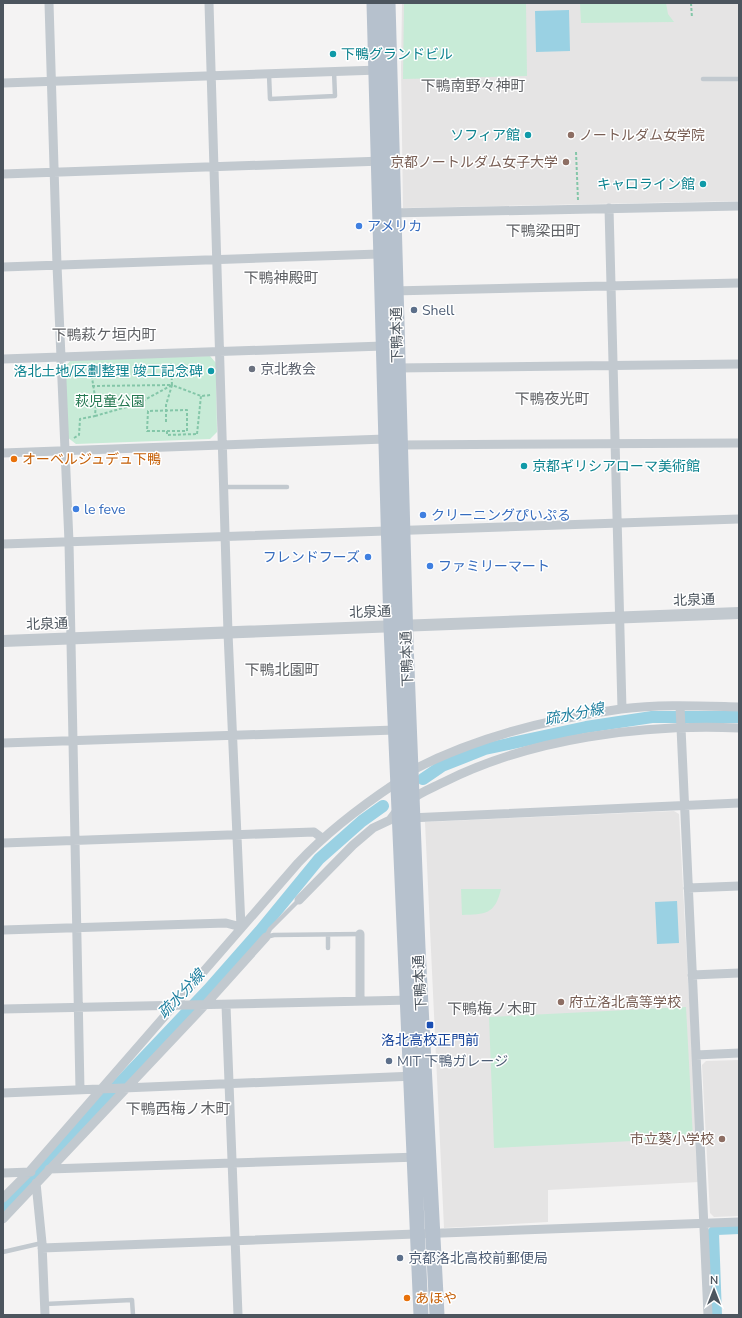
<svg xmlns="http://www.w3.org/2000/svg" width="742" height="1318" font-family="'Nunito Sans','Noto Sans JP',sans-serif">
<rect width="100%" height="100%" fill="#f4f3f3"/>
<path fill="#e5e4e4" d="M402 3H739V201L403 208 401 68Z
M674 811 679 814 699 1182 548 1190V1222L444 1228 425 822Z
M739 1060V1216L714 1217 710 1213 702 1065 706 1061Z"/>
<path fill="#c8ebd7" d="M404 3H526L527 76 403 79Z
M580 3H666L668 14 674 22 581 23Z
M210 356 216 363 217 432 210 439 76 444 67 437 65 367 71 360Z
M461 889H501C495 915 485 914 462 915Z
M686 1007 693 1138 494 1148 489 1017Z"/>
<path fill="#9ad1e3" d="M569 10 570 51 536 52 535 11Z
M677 901 679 943 657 944 655 902Z"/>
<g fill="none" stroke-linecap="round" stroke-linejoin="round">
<path stroke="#9ad1e3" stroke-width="12" d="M423 779 442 766 485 749 586 727 652 717H739
M3 1206 208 990 260 931 319 859 362 821 383 806
M716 1315 713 1233 717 1229 739 1228"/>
<path stroke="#83c6a8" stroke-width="2" stroke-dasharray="3 2" stroke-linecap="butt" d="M691 3 692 18
M576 152 578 200
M92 386 172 385 171 363
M95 416 137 404 172 385
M166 422V405L172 385 201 396 211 395
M167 431H187V410L148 411 147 431H167V435L197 434
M197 434 201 396
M74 438 79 435 80 419 95 416 96 403 90 365"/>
<path stroke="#c2c9cf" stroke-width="4.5" d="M269 74 270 99 335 96 334 71
M703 79H739
M224 487H287
M266 937 274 935 360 934
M266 937 270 929 299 900
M328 948V935
M3 1252 42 1243
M45 1304 132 1300 133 1315"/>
<path stroke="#c2c9cf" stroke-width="9" d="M49 3 57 265 69 542 80 1090
M3 83 379 70
M3 174 383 161
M609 208 622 709
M390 213 739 206
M3 267 379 254
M392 291 739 283
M3 359 383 346
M395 368 739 364
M3 453 385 439 399 445 739 443
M3 544 739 519
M680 706 708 1315
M3 743 395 730
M409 801C419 793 432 788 444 782 531 738 642 724 739 728
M409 818 739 803
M3 843 314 832 322 838
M688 888 739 886
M299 900 353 845 373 828 390 820 399 808
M3 930 226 923 241 927 228 633 209 3
M360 934V1001
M692 975 739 973
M226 1005 238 1315
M3 1009 412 1000
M696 1055 739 1053
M3 1093 415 1076
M49 1169 419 1157
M3 1173 31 1172
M36 1183 42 1243 45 1315
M3 1198 29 1172 298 863C328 831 360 807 396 783 402 779 407 773 413 770 478 736 549 719 621 709 660 704 700 706 739 707
M3 1219 205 1005 266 937
M42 1248 739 1222"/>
<path stroke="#c2c9cf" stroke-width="12" d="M3 641 739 613"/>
<path stroke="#b6c1cd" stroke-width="15" d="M374 3 391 627 421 1315
M388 3 406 643 418 948 437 1315"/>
</g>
<g fill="#0f9aa8" stroke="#fff" stroke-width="1.5">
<circle cx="333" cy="54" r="4"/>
<circle cx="528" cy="135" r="4"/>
<circle cx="703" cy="184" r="4"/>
<circle cx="211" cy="371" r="4"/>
<circle cx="524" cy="466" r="4"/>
</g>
<g fill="#8d6e63" stroke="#fff" stroke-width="1.5">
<circle cx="571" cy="135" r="4"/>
<circle cx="566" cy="162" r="4"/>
<circle cx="561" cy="1002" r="4"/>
<circle cx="722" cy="1139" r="4"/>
</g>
<g fill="#3f7fe0" stroke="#fff" stroke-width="1.5">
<circle cx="359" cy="226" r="4"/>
<circle cx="76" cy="509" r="4"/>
<circle cx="423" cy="515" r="4"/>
<circle cx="368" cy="557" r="4"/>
<circle cx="430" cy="566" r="4"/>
</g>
<g fill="#5c6f8a" stroke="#fff" stroke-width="1.5">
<circle cx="414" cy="310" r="4"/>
<circle cx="389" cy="1061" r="4"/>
<circle cx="400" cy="1258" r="4"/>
</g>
<circle fill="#6b7280" stroke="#fff" stroke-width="1.5" cx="252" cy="369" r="4"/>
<g fill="#e8710a" stroke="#fff" stroke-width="1.5">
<circle cx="14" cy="459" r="4"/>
<circle cx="407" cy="1298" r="4"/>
</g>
<rect fill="#1a4fb4" stroke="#fff" stroke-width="1.5" x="426" y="1021" width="8" height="8" rx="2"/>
<g text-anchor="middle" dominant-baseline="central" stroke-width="3" stroke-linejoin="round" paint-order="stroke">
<g font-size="14" fill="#0d838f" stroke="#fff" text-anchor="end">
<text x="341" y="54" text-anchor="start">下鴨グランドビル</text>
<text x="520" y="135">ソフィア館</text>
<text x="695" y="184">キャロライン館</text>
<text x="203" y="371">洛北土地/区劃整理 竣工記念碑</text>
<text x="532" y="466" text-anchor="start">京都ギリシアローマ美術館</text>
</g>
<g font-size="14" fill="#785e54" stroke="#fff" text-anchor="start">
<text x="579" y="135">ノートルダム女学院</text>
<text x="558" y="162" text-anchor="end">京都ノートルダム女子大学</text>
<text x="569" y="1002">府立洛北高等学校</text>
<text x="714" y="1139" text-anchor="end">市立葵小学校</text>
</g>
<g font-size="14" fill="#366cbe" stroke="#fff" text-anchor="start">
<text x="367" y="226">アメリカ</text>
<text x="84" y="509">le feve</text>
<text x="431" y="515">クリーニングぴいぷる</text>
<text x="360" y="557" text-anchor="end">フレンドフーズ</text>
<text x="438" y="566">ファミリーマート</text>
</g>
<g font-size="14" fill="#4e5e75" stroke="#fff" text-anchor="start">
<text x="422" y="310">Shell</text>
<text x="397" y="1061">MIT 下鴨ガレージ</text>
<text x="408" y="1258">京都洛北高校前郵便局</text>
</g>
<g font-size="14" fill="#4c555e" stroke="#fff">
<text transform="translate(397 335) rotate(-91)">下鴨本通</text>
<text transform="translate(694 600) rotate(-2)">北泉通</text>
<text transform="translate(370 612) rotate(-2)">北泉通</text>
<text transform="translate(47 624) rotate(-2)">北泉通</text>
<text transform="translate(407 659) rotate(-92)">下鴨本通</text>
<text transform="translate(420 983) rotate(-93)">下鴨本通</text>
</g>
<g font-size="14" fill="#5b616d" stroke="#fff" text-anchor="start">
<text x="260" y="369">京北教会</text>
</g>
<g font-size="14" fill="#247851" stroke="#fff">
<text x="110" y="401">萩児童公園</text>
</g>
<g font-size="14" fill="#c56008" stroke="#fff" text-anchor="start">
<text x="22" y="459">オーベルジュデュ下鴨</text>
<text x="415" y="1298">あほや</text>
</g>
<g font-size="14" fill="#164399" stroke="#fff">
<text x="430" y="1040">洛北高校正門前</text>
</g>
<g font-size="15" fill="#606266" stroke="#fff">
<text x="473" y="86">下鴨南野々神町</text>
<text x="543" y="231">下鴨梁田町</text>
<text x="281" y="278">下鴨神殿町</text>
<text x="104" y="335">下鴨萩ケ垣内町</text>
<text x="552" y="399">下鴨夜光町</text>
<text x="282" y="670">下鴨北園町</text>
<text x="492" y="1009">下鴨梅ノ木町</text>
<text x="178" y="1109">下鴨西梅ノ木町</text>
</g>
<g font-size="15" font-style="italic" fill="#1e7f9f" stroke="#fff">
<text transform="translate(574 714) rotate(-11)">疏水分線</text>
<text transform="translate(181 994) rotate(-47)">疏水分線</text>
</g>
</g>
<rect width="742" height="1318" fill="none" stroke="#4c555e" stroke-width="8"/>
<g transform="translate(714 1290)" stroke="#ffffff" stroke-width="3" paint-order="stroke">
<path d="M0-3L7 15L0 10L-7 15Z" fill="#4c555e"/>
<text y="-6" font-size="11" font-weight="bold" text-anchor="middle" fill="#4c555e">N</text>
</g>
</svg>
